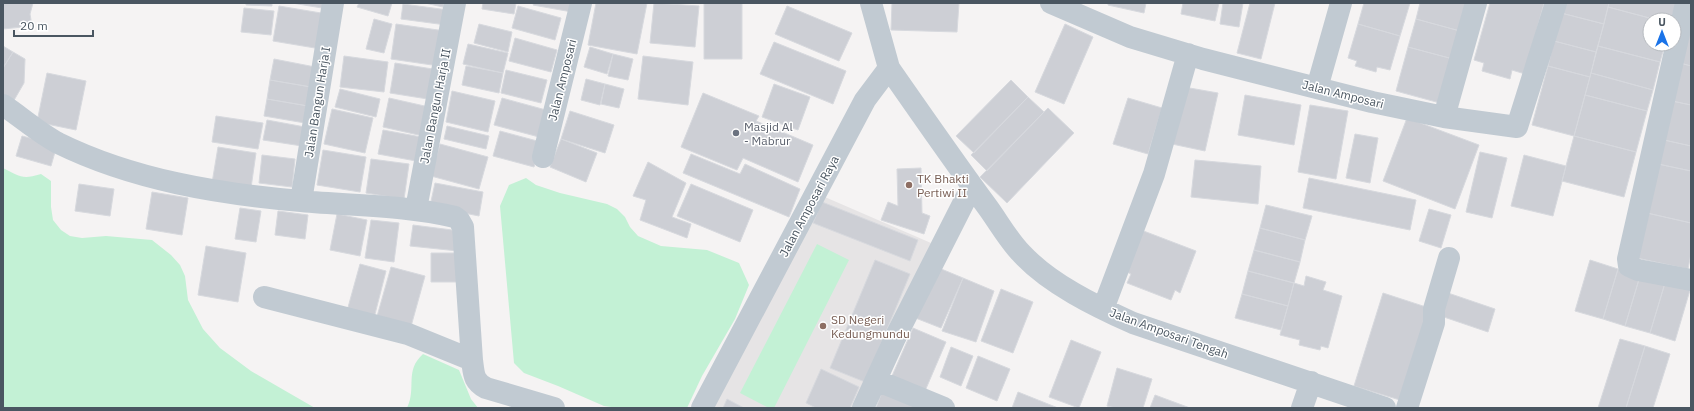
<svg xmlns="http://www.w3.org/2000/svg" width="1694" height="411" font-family="'IBM Plex Sans',sans-serif">
<rect width="100%" height="100%" fill="#f5f3f3"/>
<path fill="#e6e4e5" d="M818 194 931 243 855 408H711Z"/>
<path fill="#c3f1d5" d="M3 168C20 176 21 180 41 174L51 181V207L53 220 61 230 70 236 82 238 106 236 152 240 171 255 180 265 185 276 188 300 203 329 220 348 251 371 315 408H3Z
M526 178 536 185 560 193 607 204 617 209 625 217 630 227 638 236 661 246 707 250 739 263 749 285 735 319 702 376 687 408H618L604 406 558 386 524 373 514 363 500 206 509 185Z
M817 244 849 260 774 408H769L740 393Z
M423 354 459 370 471 399 478 408H407C417 388 404 371 423 354Z"/>
<path fill="#cdcfd5" stroke="#d7d9de" d="M3 3H33L30 14 32 26 3 29Z
M246 3H272V6L246 5Z
M292 3H329L328 9Z
M359 3H392L388 16 357 7Z
M425 3H444L443 7Z
M483 3H516L514 14 482 9Z
M534 3H574L572 12 533 5Z
M596 3H647L637 54 588 45Z
M654 3 699 6 695 47 650 43Z
M704 3H742V59H704Z
M892 3H959L957 32 891 30Z
M1108 3H1146L1144 13 1108 5Z
M1183 3H1219L1215 21 1181 14Z
M1223 3H1243L1239 27 1220 24Z
M1250 3H1275L1261 59 1237 53Z
M1364 3H1410L1400 36 1358 24Z
M1420 3H1463L1468 4 1460 31 1416 19Z
M1490 3H1544L1525 74 1512 70 1510 79 1482 71 1484 63 1474 60Z
M1564 3H1609L1604 24 1561 13Z
M1609 3H1676L1671 20H1657L1608 7Z
M403 4 448 10 446 25 401 19Z
M279 6 327 14 321 49 273 41Z
M518 6 561 18 555 40 512 28Z
M787 6 852 33 839 61 775 34Z
M1608 7 1657 20H1650V44H1665L1660 62 1598 46Z
M244 8 274 11 271 35 241 32Z
M1561 13 1604 24 1596 52 1554 41Z
M374 19 392 24 384 53 366 49Z
M1416 19 1460 31 1453 59 1408 47Z
M396 24 445 31 439 66 391 59Z
M479 24 512 32 508 52 474 43Z
M1065 24 1093 37 1064 104 1035 92Z
M1358 24 1400 36 1390 70 1377 67 1376 72 1355 66 1357 61 1348 58Z
M1691 24V66L1680 63Z
M515 38 557 50 551 72 509 61Z
M1554 41 1596 52 1590 77 1548 66Z
M774 42 846 71 833 104 760 74Z
M468 44 508 53 503 73 463 64Z
M3 46 13 52 3 68Z
M1598 46 1660 62 1653 90 1591 73Z
M590 47 613 54 607 74 584 67Z
M1408 47 1453 59 1440 103 1396 91Z
M13 52 25 59 24 83 13 102 3 96V68Z
M613 54 633 59 628 80 608 76Z
M344 56 388 62 384 92 340 87Z
M643 56 693 62 688 105 638 99Z
M274 59 315 67 311 87 270 80Z
M395 63 439 70 434 100 390 93Z
M1680 63 1691 66V105L1672 101Z
M466 66 503 73 499 93 462 85Z
M1548 66 1590 77 1574 136 1532 125Z
M506 70 547 80 541 103 501 93Z
M47 73 86 81 76 130 37 122Z
M1591 73 1653 90 1647 111 1585 95Z
M586 79 605 84 600 105 581 100Z
M270 80 311 87 308 106 267 99Z
M1011 80 1028 97 974 153 956 136Z
M605 84 624 89 619 108 601 104Z
M774 84 810 97 798 130 762 117Z
M1184 87 1218 93 1205 151 1172 144Z
M340 89 380 99 376 117 335 107Z
M452 91 495 101 488 132 446 122Z
M703 93 759 116 756 121 813 145 798 182 743 158 737 170 681 147Z
M1245 95 1301 105 1294 145 1238 135Z
M1585 95 1647 111 1636 152 1574 136Z
M1028 97 1044 112 987 171 971 155Z
M389 98 429 107 423 136 383 127Z
M502 98 546 110 539 137 494 125Z
M1128 98 1162 108 1148 154 1113 144Z
M267 99 308 106 305 123 264 116Z
M1672 101 1691 105V146L1664 140Z
M1310 105 1348 111 1336 179 1298 172Z
M1048 108 1074 133 1007 203 980 177Z
M332 109 373 118 365 153 324 144Z
M570 111 614 125 605 153 561 139Z
M216 116 263 123 258 149 212 142Z
M1407 118 1479 145 1455 209 1383 181Z
M267 120 305 127 302 146 263 140Z
M447 126 489 136 486 149 444 139Z
M383 130 421 137 416 161 378 154Z
M500 131 541 142 534 167 493 156Z
M1355 134 1378 138 1370 183 1346 178Z
M22 136 57 145 51 166 16 156Z
M1574 136 1636 152 1624 197 1562 181Z
M561 139 597 153 586 182 550 167Z
M1664 140 1691 146V171L1658 164Z
M440 144 488 157 479 189 431 176Z
M218 147 256 153 251 188 212 183Z
M323 150 366 157 360 192 317 185Z
M1480 152 1507 158 1492 218 1466 212Z
M691 154 740 174 745 164 800 189 789 217 683 173Z
M262 155 295 159 292 187 259 183Z
M1524 155 1566 166 1553 216 1511 206Z
M371 159 409 164 404 199 366 193Z
M1195 160 1261 166 1258 204 1191 197Z
M648 162 686 183 672 217 691 224 687 238 640 220 646 200 633 196Z
M1658 164 1691 171V223L1647 213Z
M921 168 922 213 930 216 924 234 881 220 888 202 898 206 897 169Z
M1309 178 1416 200 1410 230 1303 208Z
M435 183 483 192 479 216 430 206Z
M79 184 114 189 110 216 75 211Z
M691 184 753 210 740 242 677 216Z
M152 192 188 198 182 235 146 229Z
M822 202 918 240 910 261 813 223Z
M1266 205 1312 216 1305 240 1260 228Z
M240 208 261 211 256 242 235 239Z
M1429 209 1451 215 1441 248 1419 241Z
M278 211 308 215 305 239 275 235Z
M1647 213 1691 223V254L1688 269 1637 258Z
M337 214 367 220 360 256 330 250Z
M371 220 399 223 394 262 365 258Z
M413 225 460 231 458 251 410 246Z
M1260 228 1305 240 1300 262 1254 250Z
M1141 230 1196 251 1180 293 1175 290 1171 300 1127 283 1131 274 1125 271Z
M206 246 246 253 238 302 198 295Z
M1254 250 1300 262 1294 283 1248 271Z
M431 253H460V282H431Z
M875 260 910 274 865 382 830 368Z
M1590 260 1618 269 1603 319 1575 311Z
M360 264 386 271 374 318 347 311Z
M934 266 963 278 941 328 913 317Z
M391 267 425 276 410 330 376 320Z
M1618 269 1640 276 1625 326 1603 319Z
M1248 271 1294 283 1288 306 1242 294Z
M1306 276 1326 282 1323 290 1342 296 1328 348 1321 346 1320 350 1299 345 1300 340 1280 335 1294 283 1304 286Z
M1640 276 1665 283 1650 333 1625 326Z
M963 278 994 291 976 342 942 331Z
M1665 283 1690 290 1675 341 1650 333Z
M1001 289 1033 302 1013 353 981 341Z
M1383 293 1429 308 1400 400 1354 386Z
M1448 293 1495 309 1488 332 1441 316Z
M1242 294 1288 306 1281 330 1235 318Z
M913 328 946 342 925 391 892 376Z
M1620 339 1645 346 1626 408H1598Z
M1071 340 1101 352 1079 408 1049 397Z
M1645 346 1670 354 1653 408H1626Z
M951 347 973 356 961 386 940 377Z
M978 356 1010 369 997 401 966 388Z
M1117 368 1152 379 1143 408H1116L1107 406Z
M821 369 859 387 850 408H816L806 403Z
M882 392 924 408H876Z
M1018 392 1058 408H1012Z
M1155 395 1190 408H1150Z
M727 399 744 408H723Z"/>
<g fill="none" stroke-linecap="round" stroke-linejoin="round">
<path stroke="#c1cad2" stroke-width="22" d="M1051 3 1130 37 1203 59 1372 102 1444 117 1517 127 1556 3
M1686 3 1628 259 1629 266 1638 270 1691 280
M889 68C921 114 953 160 986 205 998 221 1008 240 1022 254 1050 284 1095 306 1133 323L1385 408
M1317 88 1341 3
M3 105C21 117 39 133 58 143 133 180 219 194 301 201 353 206 405 205 455 217L459 220 463 227 472 360C474 374 473 381 486 388L554 408
M1444 117 1476 3
M543 157 581 3
M301 201 333 3
M416 209 455 3
M264 297 408 334 472 360
M1103 309 1154 174 1188 54
M876 380 944 408
M702 408 865 100 889 68 871 3
M863 408 895 338 972 186
M1302 408 1311 382
M1407 408 1434 323V309L1449 258"/>
</g>
<circle fill="#6b7280" stroke="#fff" stroke-width="1.5" cx="736" cy="133" r="4"/>
<g fill="#8d6e63" stroke="#fff" stroke-width="1.5">
<circle cx="909" cy="185" r="4"/>
<circle cx="823" cy="326" r="4"/>
</g>
<g text-anchor="middle" dominant-baseline="central" stroke-width="3" stroke-linejoin="round" paint-order="stroke">
<g font-size="12" fill="#4a5661" stroke="#fff">
<text transform="translate(562 80) rotate(-76)">Jalan Amposari</text>
<text transform="translate(1343 94) rotate(14)">Jalan Amposari</text>
<text transform="translate(317 102) rotate(-81)">Jalan Bangun Harja I</text>
<text transform="translate(435 106) rotate(-79)">Jalan Bangun Harja II</text>
<text transform="translate(809 206) rotate(-62)">Jalan Amposari Raya</text>
<text transform="translate(1169 333) rotate(20)">Jalan Amposari Tengah</text>
</g>
<g font-size="12" fill="#5b616d" stroke="#fff" text-anchor="start">
<text x="744" y="126">Masjid Al<tspan x="744" dy="14">- Mabrur</tspan></text>
</g>
<g font-size="12" fill="#785e54" stroke="#fff" text-anchor="start">
<text x="917" y="178">TK Bhakti<tspan x="917" dy="14">Pertiwi II</tspan></text>
<text x="831" y="319">SD Negeri<tspan x="831" dy="14">Kedungmundu</tspan></text>
</g>
</g>
<rect width="1694" height="411" fill="none" stroke="#4a5661" stroke-width="8"/>
<g transform="translate(1662 32)"><circle r="19" fill="#ffffff" stroke="#b7bbc0"/>
<path d="M0-3L7 15L0 10L-7 15Z" fill="#1a73e8"/>
<text y="-6" font-size="11" font-weight="bold" text-anchor="middle" fill="#4a5661">U</text>
</g>
<path d="M14 30v6h79v-6" fill="none" stroke="#4a5661" stroke-width="2"/>
<text x="20" y="30" font-size="12" fill="#4a5661" stroke="#ffffff" stroke-width="3" paint-order="stroke">20 m</text>
</svg>
